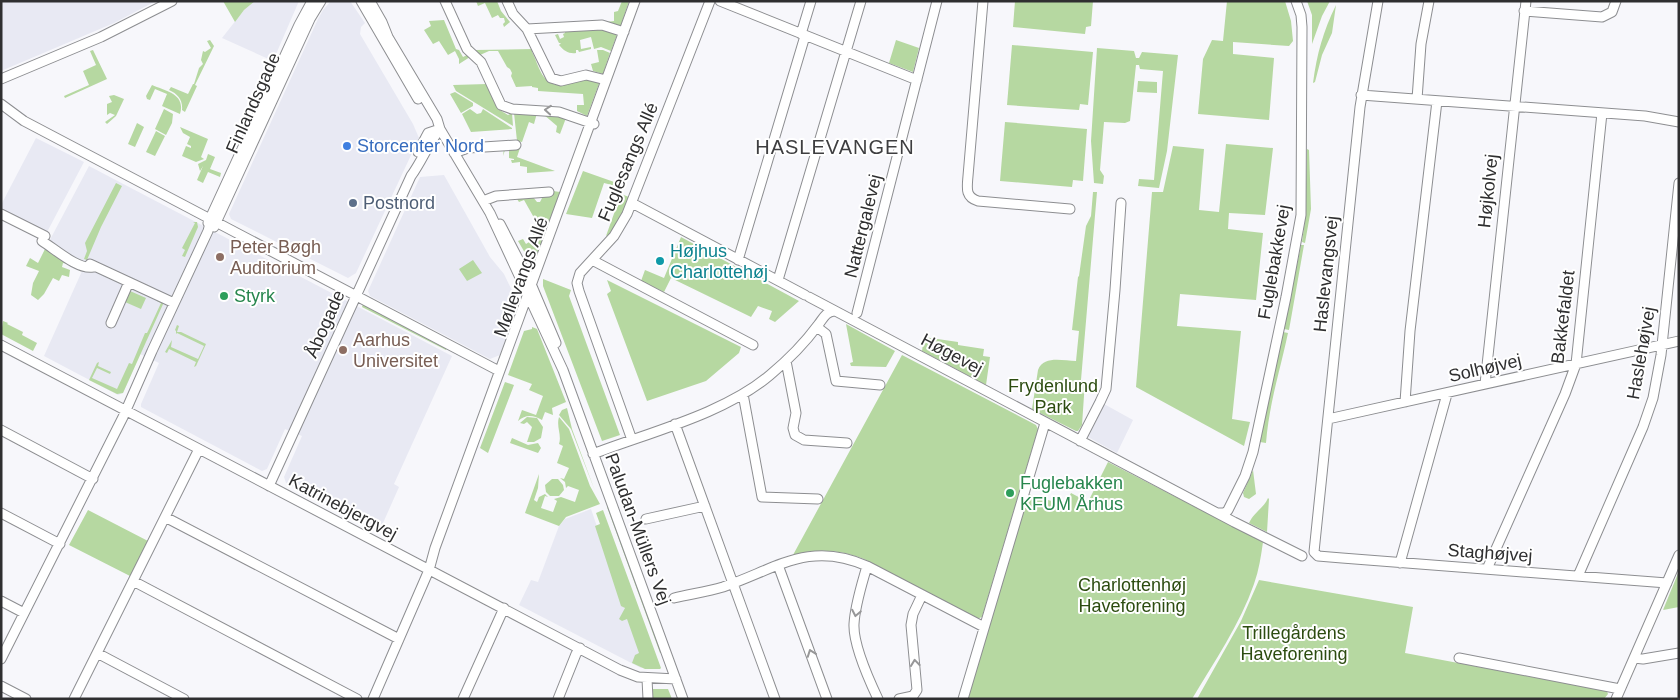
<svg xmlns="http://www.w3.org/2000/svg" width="1680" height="700" font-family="Arial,sans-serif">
<rect width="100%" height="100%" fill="#f7f7fb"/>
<path fill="#e8e9f3" d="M1 1H156L114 23 1 71Z
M255 1H299L273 61 222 38 244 10Z
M331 1H350L365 23 361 27 360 34 413 124 419 138 356 273 348 278 231 219 229 214 318 19 323 10Z
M36 138 84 162 46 234 1 209V205Z
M89 166 452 356 394 484 399 487 379 532 286 483 284 477 302 436 285 429 267 469 262 471 141 407V404L159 363 140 354 123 393 118 395 44 356 82 271 44 251Z
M444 175 490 257 504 274 518 303 500 355 490 359 370 296 368 291 420 177Z
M1104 404 1133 420 1117 453 1088 437Z
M591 509 644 665 641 668 519 605 531 580 538 582 559 526 565 519Z"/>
<path fill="#b6d8a1" d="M223 1H255L244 10 235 22Z
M476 1H497L501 11 510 22 504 27 503 24 505 22 504 18H500L498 15 492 18 485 3 478 6Z
M622 1H629L620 28 606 24V22L614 21V12L618 11Z
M1015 1H1093L1091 26 1086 27 1085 34 1013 27Z
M1227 1H1285L1291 21 1293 41 1289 46 1233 42V54L1274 58 1269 120 1198 114 1203 59 1212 40 1223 41Z
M1307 1H1330L1322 16 1312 44V15Z
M1336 5 1332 33 1322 55 1315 82 1313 83C1317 53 1323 32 1336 5Z
M444 20 456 49 459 50 463 57 467 55 470 57 459 64V59L455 51 448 55 439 41 433 44 424 30 431 26 429 21Z
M600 29 618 32 611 51 601 47 594 49 591 37 580 40 581 49 591 47V49L579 52 578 50H576V53C569 54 564 51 559 45L561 43H559L555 35 558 34 560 39 564 37 563 34 565 33V30Z
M210 40 214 46 195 85 197 86 185 112 182 110C183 100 178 94 169 90L171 87 188 94 193 84H194L199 68 203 64 201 60 203 51 205 52 211 48 207 41Z
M896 40 919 48 913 72 889 63Z
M1012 45 1093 52 1088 105 1080 104 1079 110 1007 105Z
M1097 48 1134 51 1136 58H1139L1142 52 1178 55 1167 151 1159 188 1138 186 1139 179 1154 180 1163 71 1140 69 1139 65H1136L1130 121 1125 123 1104 122 1100 170 1104 176 1103 184 1094 183 1091 141Z
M533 49 532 52C536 59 539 71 544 77 555 90 562 83 576 80 584 79 592 80 600 81L587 116 577 111V105H584L583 94 538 91V88L532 87V86L516 87 511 76 512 73 510 69 507 67 498 51H489L480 55 474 50Z
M93 50 107 79 65 98 64 96 89 85 83 71 96 65 90 51Z
M597 50H603L610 53 603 74 593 71 591 64 599 62Z
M1138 81 1157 82V93L1137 92Z
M487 84 490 89 489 91 498 109 508 115 512 113 513 126 456 91 453 85Z
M152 85C166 91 186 94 180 114L162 106 167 94 155 89 150 100 147 99 146 96Z
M455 92 473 103V106L461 113 450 94Z
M114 95 124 99 116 116 107 124 105 122 115 115 110 113 107 115V104L112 102 109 96Z
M164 109 173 114 172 123 166 135 155 129Z
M470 109 477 114 481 113 483 109 512 128V129L471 132 462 114Z
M514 113H537L534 124 529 122 522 142 517 141Z
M543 114 559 116 566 118 560 134 556 132 557 126Z
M1005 122 1087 129 1083 181 1073 180 1072 187 1000 181Z
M137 123 144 127 135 147 128 144Z
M180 127 208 139 201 157 204 159 196 162 182 156 186 146 191 148V146L187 144 190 137 183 133Z
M156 131 165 136 155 156 146 152Z
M1226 144 1273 148 1265 215 1229 213 1228 229 1263 233 1256 300 1180 294 1177 326 1241 331 1232 419 1250 422 1244 446 1136 387 1152 192H1163L1173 146 1204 149 1199 210 1219 212Z
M504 148H520L517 157 555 171 527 173V167L520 166V162L512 163 511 160H514V159L509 158V150H505L503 156Z
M1307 149 1309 150 1311 209 1305 243 1302 242 1305 220Z
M208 154 215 157 210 169 221 173 220 177 208 172 203 183 197 180 203 166 200 171 198 164 206 160Z
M583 171 617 183 616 186 604 183 592 218 566 214Z
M116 183 122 186 101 227 87 260 84 259 87 251 85 243Z
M553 191 560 192 547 227 537 223 524 200 519 202 517 199 533 197 537 202H540L543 196 552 195Z
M1093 192H1097L1081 380 1085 381 1082 425 1078 431H1076L1032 409 1038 370C1044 355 1063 361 1076 361L1079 331 1072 330 1078 277 1079 276 1086 226 1091 216Z
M621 194 629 197C624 210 619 231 606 236Z
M193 222H197L198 227 185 257 182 256 185 250 182 248 195 223Z
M537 232 544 236 538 256 528 258 518 241 523 239 526 244 535 238 533 234Z
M681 237 799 301 775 322 769 319 772 311 758 306 751 317 671 278 664 292 641 281 645 270 664 278Z
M1301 245H1304L1289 330 1284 329Z
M45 249 84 267 82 271H80L73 265 63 263 62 267 70 270 69 277 62 275 59 281 53 278 44 294 38 300 31 295 33 283 39 271 26 266 30 258 38 263Z
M473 260 482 273 467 281 459 269Z
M543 279 571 290 569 296 620 435 602 441 543 286Z
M607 280 741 347 739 353 706 381 647 401 607 294 611 291Z
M130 291 146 298 141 309 125 302Z
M158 299 164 302 123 393 117 394 89 380 97 363 99 362 98 366 111 372 110 374 97 368 92 378 117 389 129 363 132 364 145 333H147L149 329 161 303 157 301Z
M363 304 447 348 446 350 362 307Z
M3 321 8 323 7 324 23 332 22 335 37 343 33 351 1 334Z
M846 324 895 351 886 367 851 366 850 363 853 362Z
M177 325 179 326 177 332H181L206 344 196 366 194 367 196 362 169 349 167 353 165 352 172 340 171 347 198 359 204 346 177 333 176 334V331L175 330Z
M532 327 537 329 566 402 552 408 553 415 545 412 542 420C533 415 526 414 518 421L522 410 536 415 543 396 529 390 532 384 508 375 524 331 532 329Z
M1283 332 1288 333C1280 371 1269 404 1266 443L1260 442Z
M924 337 958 342V345L984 349 983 356 990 357 986 385 922 351Z
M902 355 1036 425 1038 429 982 617 977 619 864 559C840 550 819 548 793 555Z
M505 382 514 385 488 453 480 448Z
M567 408 572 429 595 491 571 429 559 415 562 410Z
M527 417 537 418 543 427 541 438 534 442H527L532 427 527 422 524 424 520 423Z
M559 417 569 429 590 486 600 504 566 517 559 526 525 513 539 474 538 488 534 500 537 502 539 497 545 494 548 497 545 496 541 508 553 512 557 501 554 499 561 497 575 502 579 490 568 486 566 488 565 482 560 478 564 479 569 468 557 463 563 446 559 444C562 435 556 427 559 417Z
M512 438 528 445 538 443 541 448 538 453 510 443Z
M1108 462 1263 542C1261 556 1259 570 1254 584 1240 624 1214 662 1192 699H966L1028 494 1065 505 1071 493 1088 502Z
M1253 470 1256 494 1249 499 1244 497 1243 493Z
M552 479H558L563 485 564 490 559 496H550L546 492 545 485Z
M1268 498 1269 499 1267 532 1249 523C1254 512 1264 508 1268 498Z
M607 507 610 508 662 653H660Z
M88 510 148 541 130 576 69 545Z
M603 510 661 668 660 669H645L632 663 635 655 639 653 627 619 622 621 619 619 625 608 621 606 595 526 600 524 596 513Z
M1679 571V607L1663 610Z
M1259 580 1413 607 1405 653 1607 691 1608 694 1604 699H1197L1241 621Z
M651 689H668L672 699H652Z"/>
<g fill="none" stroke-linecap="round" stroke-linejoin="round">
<g stroke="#8d8e91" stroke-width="11">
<path id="minor" d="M361 1 418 99
M370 1 382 22 388 37 437 119 440 129 490 213 563 370 683 699
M445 1 467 49 481 62 501 105 512 109 559 112 594 124
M507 1 513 14 527 29 551 78 561 81 586 75 606 80
M720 1 917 80
M983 1 968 176C967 188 965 197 978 201L1070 209
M1378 1 1360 107 1314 552 1318 556 1342 558 1667 583
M1524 11 1602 17 1612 12 1616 1
M527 29 602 25 624 32
M801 34 811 1
M1 79 101 37 172 1
M1361 95 1645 116 1679 122
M1417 99 1421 44 1429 1
M1 104 24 121 499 371
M418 152 428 133 440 129
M454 153 468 148 516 145
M483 201 496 196 549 192
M632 203 805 295
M1 214 45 236
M208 223 299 25 312 1
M500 224 531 284 556 343
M214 227 310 19 321 1
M42 241C55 249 78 270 93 267
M592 260 753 345
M738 260 805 36
M90 264 174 303
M778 280 861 1
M809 297 1234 522 1302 556
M857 313 937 1
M111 323 129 282
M817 327 826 334 836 381 880 385
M1 345 620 670 638 677 676 679
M786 361 796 413 793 428 795 435 804 440 847 443
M1485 384 1526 1
M743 394 762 497 818 499
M1405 402 1410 331 1437 101
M1328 419 1679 341
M675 424 775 699
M1 430 93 479
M632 440 579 291 577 283 580 273 614 236 627 214 710 1
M1080 441 1100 402 1106 389 1115 290 1121 203
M593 454C650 432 724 414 770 375 788 360 804 344 818 325 823 319 825 312 834 311
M269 486 411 176C422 161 428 144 440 129
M1 513 60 544
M1218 513H1225L1228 510 1245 476 1253 452 1286 297 1301 215 1302 27 1301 15 1296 1
M165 517 399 639
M646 519 705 506
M1400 563 1447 394
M778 565 827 699
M867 566C862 584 855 605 854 624 853 644 869 680 878 699
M1487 569 1565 394 1576 364 1602 113
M1578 576 1643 427 1653 398 1661 355 1679 183
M133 581 357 699
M674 598C690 594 707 592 723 587 776 569 809 540 867 566L984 627
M1 601 24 613
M97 653 184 699
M1459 658 1620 689
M1634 658 1643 659 1679 653
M1 659 123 417 152 351 208 231 210 223 207 217
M647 679 648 699
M1 686 26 699
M74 699 199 449
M373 699 429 570 435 548 635 1
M463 699 504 608
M558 699 576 654 580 648
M899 699 913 696 917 690 911 625 913 614 922 595
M963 699 1045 423
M1616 699 1679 555"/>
</g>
<use href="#minor" stroke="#fff" stroke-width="9"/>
</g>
<defs><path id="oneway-chevron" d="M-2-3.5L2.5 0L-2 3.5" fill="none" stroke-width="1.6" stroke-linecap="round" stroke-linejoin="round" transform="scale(1.25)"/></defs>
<g stroke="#979798">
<use href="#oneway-chevron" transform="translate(548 110) rotate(-175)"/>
<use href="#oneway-chevron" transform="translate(856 613) rotate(101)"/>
<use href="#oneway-chevron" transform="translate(811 653) rotate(-110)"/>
<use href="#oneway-chevron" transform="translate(915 663) rotate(-96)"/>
</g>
<circle fill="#3f7fe0" stroke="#fff" stroke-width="2" cx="347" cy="146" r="5"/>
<circle fill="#5c6f8a" stroke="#fff" stroke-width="2" cx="353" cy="203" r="5"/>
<g fill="#8d6e63" stroke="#fff" stroke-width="2">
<circle cx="220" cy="257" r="5"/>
<circle cx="343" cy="350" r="5"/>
</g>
<circle fill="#0f9aa8" stroke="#fff" stroke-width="2" cx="660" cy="261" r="5"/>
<g fill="#2e9e5b" stroke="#fff" stroke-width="2">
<circle cx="224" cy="296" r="5"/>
<circle cx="1010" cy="493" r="5"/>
</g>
<g text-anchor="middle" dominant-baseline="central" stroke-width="4" stroke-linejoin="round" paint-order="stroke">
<g font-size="18" fill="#2f2f30" stroke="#fff">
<text transform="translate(253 103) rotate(-66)">Finlandsgade</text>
<text transform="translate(628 162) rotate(-67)">Fuglesangs Allé</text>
<text transform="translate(1488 191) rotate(-84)">Højkolvej</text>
<text transform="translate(863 226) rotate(-76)">Nattergalevej</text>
<text transform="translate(1274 262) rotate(-80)">Fuglebakkevej</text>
<text transform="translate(1326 274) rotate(-84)">Haslevangsvej</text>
<text transform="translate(521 277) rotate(-70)">Møllevangs Allé</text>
<text transform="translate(1563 317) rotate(-83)">Bakkefaldet</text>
<text transform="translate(325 324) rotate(-66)">Åbogade</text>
<text transform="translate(1641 353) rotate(-80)">Haslehøjvej</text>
<text transform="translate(952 354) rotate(28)">Høgevej</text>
<text transform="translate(1485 368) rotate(-13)">Solhøjvej</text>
<text transform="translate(343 507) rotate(28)">Katrinebjergvej</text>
<text transform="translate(638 529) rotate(70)">Paludan-Müllers Vej</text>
<text transform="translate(1490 553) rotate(4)">Staghøjvej</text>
</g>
<g font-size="18" fill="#366cbe" stroke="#fff" text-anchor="start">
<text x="357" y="146">Storcenter Nord</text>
</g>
<g font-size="18" fill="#4e5e75" stroke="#fff" text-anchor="start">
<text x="363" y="203">Postnord</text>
</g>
<g font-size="18" fill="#785e54" stroke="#fff" text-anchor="start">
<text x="230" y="247">Peter Bøgh<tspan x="230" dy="21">Auditorium</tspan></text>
<text x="353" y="340">Aarhus<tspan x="353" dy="21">Universitet</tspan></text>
</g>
<g font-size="18" fill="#0d838f" stroke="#fff" text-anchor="start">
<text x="670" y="251">Højhus<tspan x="670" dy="21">Charlottehøj</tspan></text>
</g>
<g font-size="18" fill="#27864d" stroke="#fff" text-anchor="start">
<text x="234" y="296">Styrk</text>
<text x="1020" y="483">Fuglebakken<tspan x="1020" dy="21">KFUM Århus</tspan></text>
</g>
<g font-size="18" fill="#2c4c10" stroke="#fff">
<text x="1053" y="386">Frydenlund<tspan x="1053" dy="21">Park</tspan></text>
<text x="1132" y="585">Charlottenhøj<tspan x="1132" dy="21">Haveforening</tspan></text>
<text x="1294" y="633">Trillegårdens<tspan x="1294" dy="21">Haveforening</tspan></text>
</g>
<g font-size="20" letter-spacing="1" fill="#3e3e40" stroke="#fff">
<text x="835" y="147">HASLEVANGEN</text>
</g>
</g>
<rect width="1680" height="700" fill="none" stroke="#2f2f30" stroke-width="5"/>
</svg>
